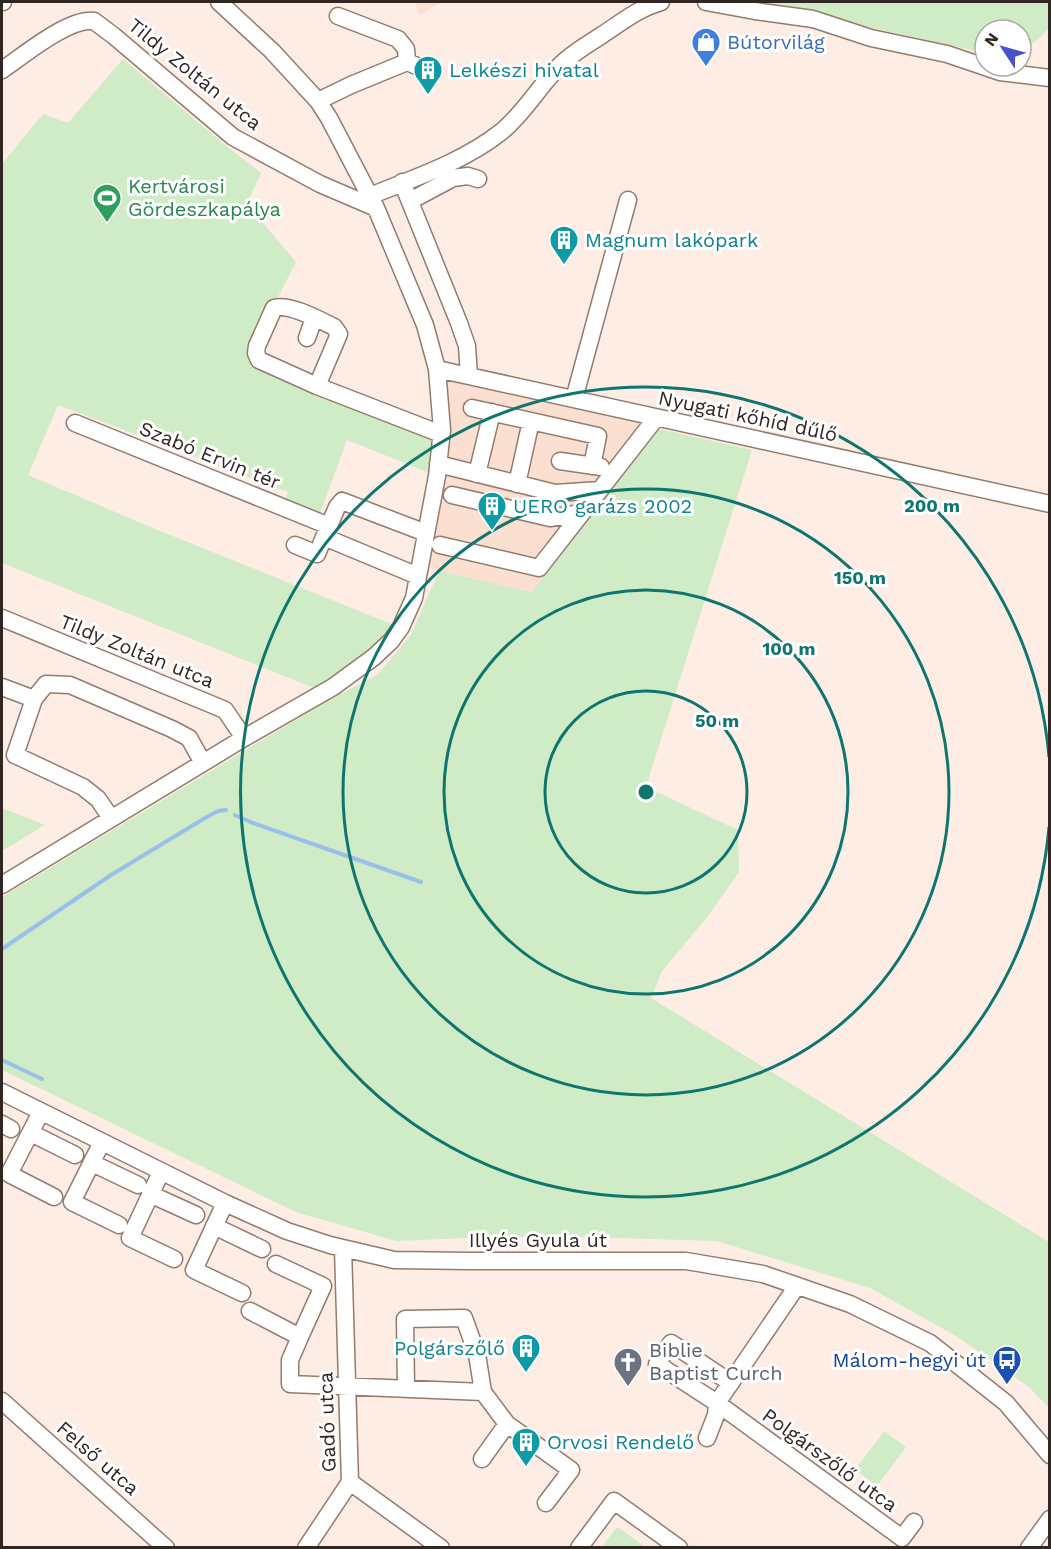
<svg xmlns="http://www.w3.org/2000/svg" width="1051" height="1549" font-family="'Work Sans',sans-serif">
<rect width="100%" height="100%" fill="#feede5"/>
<path fill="#fbdfd0" d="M414 2H441L420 15Z
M437 369 656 418 660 429 532 592 420 566 437 476Z"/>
<path fill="#cfecc6" d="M762 2H1049V28L1041 37 1021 53V30H985V53L856 24Z
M123 59 225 145 261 173 247 204 296 262 249 354 441 434 437 476 347 440 317 521 283 507 288 492 58 405 28 475 153 528 399 627 332 683 314 688 2 563V164L43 114 68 123Z
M660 429 752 450 646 787 738 830 739 872 708 916 662 971 651 998 1049 1242V1408L1029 1387 956 1336 870 1288 717 1241 584 1237H490L396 1241 296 1212 2 1070V897L332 698 377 675 411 635 429 593 440 571 532 592Z
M2 808 45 825 2 851Z
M884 1431 906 1447 877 1486 855 1470Z
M617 1527 619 1528 645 1547H606L603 1545Z"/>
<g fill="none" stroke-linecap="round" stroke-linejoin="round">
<path stroke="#98c0eb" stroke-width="4" d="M235 815 253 823 421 882
M2 949 111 875 205 818 218 811 226 810
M2 1060 42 1079"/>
<g stroke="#937b6e" stroke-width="19">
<path id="minor" d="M2 2H3
M706 2 755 11 813 19 871 38 947 54 1000 72 1050 78
M407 62 429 71
M2 70C23 56 68 18 94 21L114 36 233 137 320 184 376 208
M318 101 351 85 407 62 406 49 398 39 338 16
M402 182 459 323 467 346 469 376
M370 196C414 178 463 162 501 132 521 116 535 93 552 74 566 57 584 47 602 35 622 22 639 8 661 2
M410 201 453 178 468 176 478 179
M307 338 314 318
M437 369 1050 504
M317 386 339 334 334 327C320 320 289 303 274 308L257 346 256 353 259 360 317 386 441 434
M574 399 628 200
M472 408 598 436 592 466
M75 423 329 526 324 537 418 576
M560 461 601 467
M438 464 555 493 600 490
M477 474 492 412
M517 484 531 421
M452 495 550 518 581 513
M329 526 337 507 342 501 426 533
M295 545 317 554 324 537
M440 545 539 568 656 418
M2 618 225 710 244 738
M2 687 34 699 15 755 83 787 98 799 111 818
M34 699 46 684 70 685 172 729 189 738 203 763
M2 885 244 738 333 687 374 657 391 641 401 627 414 598 437 476 442 430 437 369 425 325 376 208 329 118 318 101 272 51 219 2
M2 1092 225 1203 287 1231 330 1245 394 1260 470 1261H686L763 1274 850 1304 930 1343 1006 1403 1050 1455
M41 1112 9 1174 54 1197
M2 1124 11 1129
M31 1133 75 1155
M102 1142 72 1202 119 1225
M92 1163 138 1185
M161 1172 130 1238 174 1259
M150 1194 196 1215
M225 1203 194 1270 242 1293
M214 1226 262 1249
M343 1248 350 1482 441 1548
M276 1264 323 1286 300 1337
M797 1286 717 1403 902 1538 914 1522
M250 1311 300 1337 290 1360V1384L483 1392
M406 1389 405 1319 464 1318 477 1354 483 1392 507 1424
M2 1401 166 1548
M707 1438 716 1415 717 1403 657 1364 671 1343 731 1383
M482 1459 507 1424 571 1470 546 1503
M306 1548 350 1482
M579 1548 614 1501 679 1548
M1029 1548 1050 1519"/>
</g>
<use href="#minor" stroke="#fff" stroke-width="16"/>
</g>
<g fill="none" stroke="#0f766e" stroke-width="3">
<circle cx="646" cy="792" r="101"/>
<circle cx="646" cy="792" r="202"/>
<circle cx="646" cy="792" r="303"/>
<path d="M1049 827A405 405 0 1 1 1049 757"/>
</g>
<defs>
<g id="shop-pin" transform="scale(1.5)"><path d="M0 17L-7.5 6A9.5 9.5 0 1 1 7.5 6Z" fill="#3f7fe0" stroke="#fff"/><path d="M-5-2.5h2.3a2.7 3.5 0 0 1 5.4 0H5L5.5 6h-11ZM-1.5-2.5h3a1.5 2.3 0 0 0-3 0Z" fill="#fff"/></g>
<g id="building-pin" transform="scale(1.5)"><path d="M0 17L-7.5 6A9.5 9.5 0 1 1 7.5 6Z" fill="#0f9aa8" stroke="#fff"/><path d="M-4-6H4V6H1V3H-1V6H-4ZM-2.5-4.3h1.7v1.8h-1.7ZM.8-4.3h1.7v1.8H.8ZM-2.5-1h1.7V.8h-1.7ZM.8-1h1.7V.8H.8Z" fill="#fff"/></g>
<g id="stadium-pin" transform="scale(1.5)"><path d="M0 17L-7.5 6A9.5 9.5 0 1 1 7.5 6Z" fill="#2e9e5b" stroke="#fff"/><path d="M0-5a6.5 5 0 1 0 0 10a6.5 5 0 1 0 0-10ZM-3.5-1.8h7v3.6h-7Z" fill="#fff"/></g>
<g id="bus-pin" transform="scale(1.5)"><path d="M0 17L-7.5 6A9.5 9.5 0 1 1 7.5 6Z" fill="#1a4fb4" stroke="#fff"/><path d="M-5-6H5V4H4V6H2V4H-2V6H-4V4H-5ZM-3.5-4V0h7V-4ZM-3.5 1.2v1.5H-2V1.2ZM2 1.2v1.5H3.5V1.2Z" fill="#fff"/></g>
<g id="church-pin" transform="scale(1.5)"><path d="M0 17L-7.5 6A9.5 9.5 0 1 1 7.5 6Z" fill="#6b7280" stroke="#fff"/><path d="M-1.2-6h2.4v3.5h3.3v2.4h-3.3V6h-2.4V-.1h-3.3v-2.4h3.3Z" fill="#fff"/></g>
</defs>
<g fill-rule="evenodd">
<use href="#shop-pin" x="706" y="42"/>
<use href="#building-pin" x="428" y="70"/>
<use href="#stadium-pin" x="107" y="198"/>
<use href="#building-pin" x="564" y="240"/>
<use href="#building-pin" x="492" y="506"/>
<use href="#building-pin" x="526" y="1348"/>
<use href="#bus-pin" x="1007" y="1360"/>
<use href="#church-pin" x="628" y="1362"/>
<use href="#building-pin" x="526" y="1442"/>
</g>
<g text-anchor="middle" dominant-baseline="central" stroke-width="6" stroke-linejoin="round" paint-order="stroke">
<g font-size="20" fill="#366cbe" stroke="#fff" text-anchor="start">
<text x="727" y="42">Bútorvilág</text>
</g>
<g font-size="20" fill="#0d838f" stroke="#fff" text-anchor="start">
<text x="449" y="70">Lelkészi hivatal</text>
<text x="585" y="240">Magnum lakópark</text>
<text x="513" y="506">UERO garázs 2002</text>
<text x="505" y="1348" text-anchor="end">Polgárszőlő</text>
<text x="547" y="1442">Orvosi Rendelő</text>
</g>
<g font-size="20" fill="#312621" stroke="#fff">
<text transform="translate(195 74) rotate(39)">Tildy Zoltán utca</text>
<text transform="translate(748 416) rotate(12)">Nyugati kőhíd dűlő</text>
<text transform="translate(210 455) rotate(22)">Szabó Ervin tér</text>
<text transform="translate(137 651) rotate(22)">Tildy Zoltán utca</text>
<text x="538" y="1240">Illyés Gyula út</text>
<text transform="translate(327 1422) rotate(-92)">Gadó utca</text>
<text transform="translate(98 1458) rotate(41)">Felső utca</text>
<text transform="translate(830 1460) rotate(36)">Polgárszőlő utca</text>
</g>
<g font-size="20" fill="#27864d" stroke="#fff" text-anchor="start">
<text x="128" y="186">Kertvárosi<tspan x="128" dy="23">Gördeszkapálya</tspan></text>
</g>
<g font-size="20" fill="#5b616d" stroke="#fff" text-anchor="start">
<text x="649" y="1350">Biblie<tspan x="649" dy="23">Baptist Curch</tspan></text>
</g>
<g font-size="20" fill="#164399" stroke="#fff" text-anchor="end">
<text x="986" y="1360">Málom-hegyi út</text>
</g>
</g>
<circle cx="646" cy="792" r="9" fill="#0f766e" stroke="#fff" stroke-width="3"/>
<g font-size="18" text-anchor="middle" font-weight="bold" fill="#0f766e" stroke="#fff" stroke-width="6" stroke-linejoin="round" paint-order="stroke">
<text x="932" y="512">200 m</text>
<text x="860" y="584">150 m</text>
<text x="789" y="655">100 m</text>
<text x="717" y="727">50 m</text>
</g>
<rect width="1051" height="1549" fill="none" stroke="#312621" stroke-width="6"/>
<g transform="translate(1003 48) rotate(306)"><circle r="28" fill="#ffffff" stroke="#ada8a6" stroke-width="1.5"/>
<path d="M0-4.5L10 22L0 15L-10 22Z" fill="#4952c7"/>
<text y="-9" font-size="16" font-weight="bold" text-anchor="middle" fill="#312621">N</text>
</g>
</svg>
